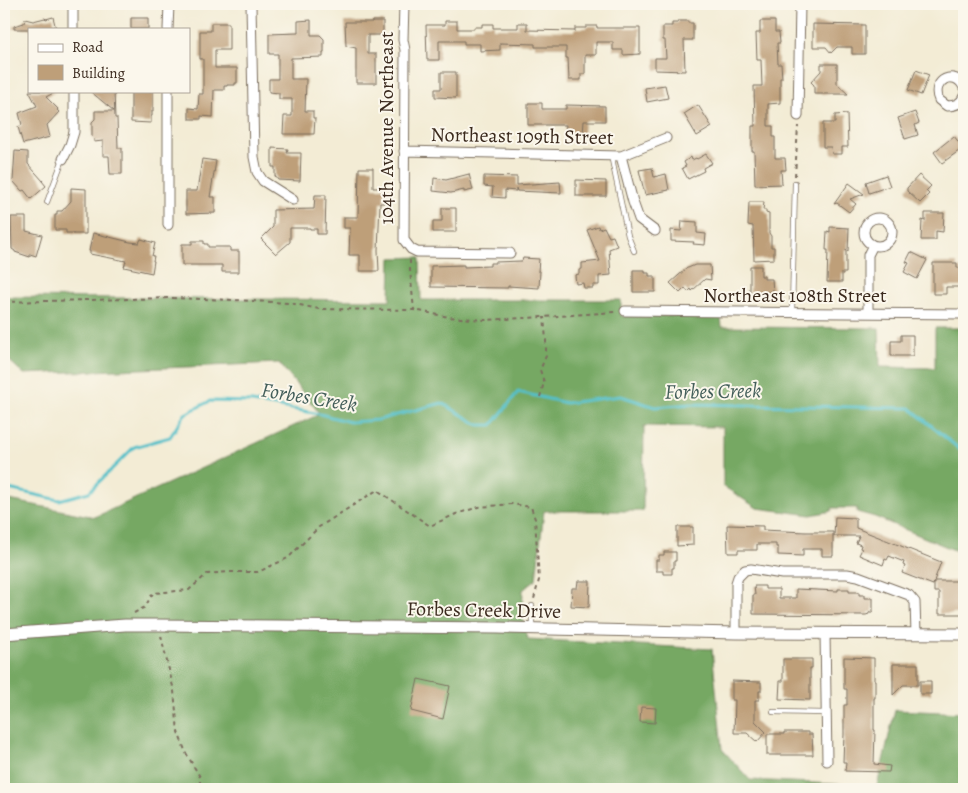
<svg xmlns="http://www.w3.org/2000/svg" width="968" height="793" font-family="Alegreya,serif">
<rect width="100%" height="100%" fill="#fbf7ec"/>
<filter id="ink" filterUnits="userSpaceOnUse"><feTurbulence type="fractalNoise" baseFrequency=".02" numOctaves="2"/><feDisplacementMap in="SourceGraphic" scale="10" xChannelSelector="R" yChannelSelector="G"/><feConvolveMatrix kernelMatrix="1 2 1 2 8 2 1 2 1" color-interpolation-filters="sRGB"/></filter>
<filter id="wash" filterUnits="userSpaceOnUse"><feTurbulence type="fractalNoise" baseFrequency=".0096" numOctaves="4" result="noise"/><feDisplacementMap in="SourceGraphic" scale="20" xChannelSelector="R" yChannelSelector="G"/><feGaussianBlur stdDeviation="1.12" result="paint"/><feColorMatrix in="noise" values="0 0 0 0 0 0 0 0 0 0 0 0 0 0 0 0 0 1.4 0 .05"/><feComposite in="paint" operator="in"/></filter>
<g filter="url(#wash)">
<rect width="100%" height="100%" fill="#f3ecd5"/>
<path fill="#76a863" stroke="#586940" d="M420 257 421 300H621V316H721L722 327 879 328 880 367 935 368V328H964V556L959 552 875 517 857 512V508H832V511L811 515 757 508 723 486V427L644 426 643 511H544L536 579 523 590 522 616 528 639 712 649 722 749 750 780 877 786 895 710 964 713V789H4V499L95 517 320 414 279 363 24 374 4 356V297L390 300 391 258Z"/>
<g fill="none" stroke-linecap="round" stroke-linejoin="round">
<path stroke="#52c0c9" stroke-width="3" d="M4 488 59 500 89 492 134 447 170 437 185 414 210 401 252 402 320 414 350 422 378 420 442 403 479 425H492L518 392 566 403 621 396 655 407 691 404 910 408 964 453"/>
</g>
<g id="blocks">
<path fill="#be9f79" d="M53 17 56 29H14V26L24 23 25 19 33 21 45 18 46 19Z
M131 18H148V29H131Z
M311 20V35H320L324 39V52H323V57L291 58V79H306L305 111H313V118H315L314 134H283L284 116H292V99H279V93L269 92V79H278V54H269V34L298 33V21Z
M372 21H383V35H368V54H376V83H356V48L346 46 345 22H372Z
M445 21H457V29H474V27H482V24H493V28H518V23H527V30L575 31V28H586V26H597V28H640V54L623 55V50H613V42H596V55H585V74H581V80H569L568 58H566V47H535V44L500 43V50L480 51V44H464V41H439V60H427L426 25H445Z
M678 21H688V23H693V40H684L685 71 655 70V58H666L665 40H663V26H672V23H678Z
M760 21H775V32H779L780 43H777L778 64H781L782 78H780V103L768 104V126H773V137H775V158H785L786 170H781L782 184 755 185 754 151H752V126H755L754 86H762L761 60H757L756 33H760Z
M211 23H229V50H215V68H237V83H235V85H227V86H224V90H214L213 117 201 116V119H189V108L198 109 199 94H203V59H200V31H211Z
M813 24 865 25V54H852V47H837L831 53 826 47H813Z
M821 64H837V84L848 94H814V85L811 82 821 71Z
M916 70 929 75 921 95 908 90Z
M441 72H456V98L435 97V89H441Z
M665 85 668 98 647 102 645 88Z
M29 91H57L46 97 58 109 57 110 59 112 47 125 50 137 23 144 18 127 22 125 19 113 37 106Z
M90 91H114L115 118H117L118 148H122V174H110L109 156H103V141L94 142V139L92 137V122L95 119V111H114Z
M131 91H153V111H152V116H151V123L131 122Z
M528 103H542V109H566V105L605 106V121H584L583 135H565L566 125H528Z
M698 105 712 127 697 136 684 114Z
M915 112 919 123 915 125 918 135 905 139 898 118Z
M847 114 848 147H842V154H832L831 147H823V123H835V115Z
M954 136 963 148 942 163 934 152Z
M272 148 288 149 287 153H301L300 181 278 180 275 176V167H272Z
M15 151 28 152V164L43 181H42L46 186 31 199 24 190 22 191 13 181Z
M706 154 712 163 703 168 704 171 688 179 682 168 686 166 684 162 691 157 692 160 696 158 697 159Z
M202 159 216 161 210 197H215V213L186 214V191H197Z
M359 168H373V188H384V203H380L378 250 379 271H360V255H349L350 228H344V217H358Z
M652 168 654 177 666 174 669 190 645 195 639 170Z
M469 174 473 190 464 192V190L451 193 433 191 434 178 446 180Z
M886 175 890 186 869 193 866 182Z
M919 175 931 186 926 191 929 194 920 203 907 191V188Z
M484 176 517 177V185L560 182 561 193 517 191 516 188V191L505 190V198L492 197 493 187 484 186Z
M576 180 606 181V196H576Z
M849 183 864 194 850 199 856 204 849 212 837 203 834 204Z
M71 188 86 189V234H73V233H66V230H55V215H57V211H62L71 201Z
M315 195H326L325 234H317V229H310V228H290V242L276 254 261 239 273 227V210L314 209Z
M749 202H764L763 210H766V213L769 214V233L771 236V247H774V259L754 260 753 226 748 225Z
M442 208H456V232H433V221H442Z
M925 213H944L943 232 936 231V240H921L922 220 925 221Z
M11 217H26V231L42 235 36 256 30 254V257L15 252V251L12 249Z
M682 221 697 222V233L706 234 705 245 693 244 694 242 671 241V230L681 231Z
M598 226 599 229 604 227 609 237 613 236 617 246 609 249 611 275 599 276V285H593V288H584L583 283 576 284 575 275 579 274V270L582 269V263L600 261 587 230Z
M830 227 849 228 848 251 846 250V273H842V282H827L828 250H826L827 231 830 232Z
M93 233 130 242 139 243 141 239 155 243 152 256H154L153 261H154L152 273 124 267 126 261 90 254V251H89Z
M192 241H204V244H208V247H230V251H239V272H222V265H182V244H192Z
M911 252 927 260 917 279 904 272 909 263 906 262Z
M523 258 539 259 538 271H540L539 288 508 286V288L431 287V266L464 265V267L490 266V263H495V262L522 261Z
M933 263H957V268H964V287H946V294H933Z
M695 265H710L711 280 705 279 692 291 691 289 688 292 685 288 680 293 670 283 687 268H688Z
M750 266H761V276H764V279H772L773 292H750Z
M633 270H645V273H649V276H655V292H633Z
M901 335H913V356H891V341H901Z
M835 517 856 518V528L941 562 934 581H962L963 582 964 614H939V592H934V582L933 585 902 573 905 566 903 565 904 562 889 556 887 560 885 559 883 565 859 555 862 549 860 548 861 545 856 543 859 536H834Z
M727 525 763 526V530L805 532H833V556H822V549H803V556L778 555V547H776V544H757V550H738V553H728Z
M677 527H693V545L677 546Z
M664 552H676V561H674V568H672V574H663V571H656V560H659V555H664Z
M578 581H590L589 607 571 606 572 588H577Z
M754 586H765V589H779V598H796V589L838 591V589H849V592H859V595H865V598H873V612H869V614L866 615 753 614V595H755Z
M844 657 874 658V680H875V698H874V730H875L874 764 890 766 889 772 845 771 846 762H843L844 734V705H847V689H844Z
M783 659H812V668H810V700L779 699 780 681H783Z
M893 664H918V685H903L893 695Z
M418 679 450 686 443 719 411 711Z
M732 681 761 682V691H759V700H755V721L766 732 757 742 747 733H734L735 700H732Z
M920 681H931V694H920Z
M641 707 656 708 655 723 640 722Z
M784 732H808V734H812L813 755H767V734H784Z"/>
</g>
</g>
<g filter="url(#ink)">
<use href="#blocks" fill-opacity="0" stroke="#7b6e5e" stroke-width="1"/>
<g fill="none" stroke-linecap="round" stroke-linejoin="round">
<g stroke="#7b6e5e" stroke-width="6">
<path id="service" d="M611 155 628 236 634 251
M47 202 63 159
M792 312 795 183
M532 606V627
M773 712 826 713"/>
</g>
<g stroke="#7b6e5e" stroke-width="11">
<path id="minor" d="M73 4V29
M251 4 254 157 257 172 263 181 293 200
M404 4 403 40 405 50 404 240 411 249 417 252 510 253
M168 29 169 4
M964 88C956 68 930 80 939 100L947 106C955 106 961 104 964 96
M798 116 800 4
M404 151 621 156 666 138
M621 156 633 202 639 219 655 231
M63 159 70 145 74 132V91
M864 232a14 14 0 1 1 28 0a14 14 0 1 1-28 0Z
M168 225V91
M625 311 964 314
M868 313V255L873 245
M736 633V583L738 577 745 570 751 569 782 574H847L858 576 909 595 915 602 916 634
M825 633 827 761"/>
</g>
<g stroke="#7b6e5e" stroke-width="13">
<path id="tertiary" d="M4 634 125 625H158L498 628 736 633 964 634"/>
</g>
<path stroke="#7b6e5e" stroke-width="2" stroke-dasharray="4 4" stroke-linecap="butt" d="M795 176 798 126
M410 260V270L414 310
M4 302 172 298 233 300 290 303 319 309 414 310 449 317 484 320 544 317 615 312
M540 397 544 382 540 370 546 356V340L544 317
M134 613 145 607 153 593 189 590 207 574 228 572H258L288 558 319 527 377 490 430 526 456 514 479 507 512 504 531 507 535 519 539 580 534 599
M161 636 174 691 178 732 186 753 200 777V789"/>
<use href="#service" stroke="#fff" stroke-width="4.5"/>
<use href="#minor" stroke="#fff" stroke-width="9"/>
<use href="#tertiary" stroke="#fff" stroke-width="11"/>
</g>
</g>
<g text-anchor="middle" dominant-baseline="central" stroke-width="4" stroke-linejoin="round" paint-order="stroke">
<g font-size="20" fill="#3b2a1e" stroke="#fbf7ec">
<text transform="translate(386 128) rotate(-90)">104th Avenue Northeast</text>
<text transform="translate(522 136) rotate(1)">Northeast 109th Street</text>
<text x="795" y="295">Northeast 108th Street</text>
<text transform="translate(484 610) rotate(1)">Forbes Creek Drive</text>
</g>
<g font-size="21" font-style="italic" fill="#435e5a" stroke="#fbf7ec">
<text transform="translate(713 391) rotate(-1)">Forbes Creek</text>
<text transform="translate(309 397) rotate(9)">Forbes Creek</text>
</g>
</g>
<rect width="968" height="793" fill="none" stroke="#fbf7ec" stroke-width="20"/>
<rect x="28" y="28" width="162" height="65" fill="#fbf7ec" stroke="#aea59a"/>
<rect x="38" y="44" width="25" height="8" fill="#ffffff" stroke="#aea59a"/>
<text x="72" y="52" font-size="15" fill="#3b2a1e">Road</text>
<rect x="38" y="65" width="25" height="15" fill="#be9f79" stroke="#aea59a"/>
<text x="72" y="78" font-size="15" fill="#3b2a1e">Building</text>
</svg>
